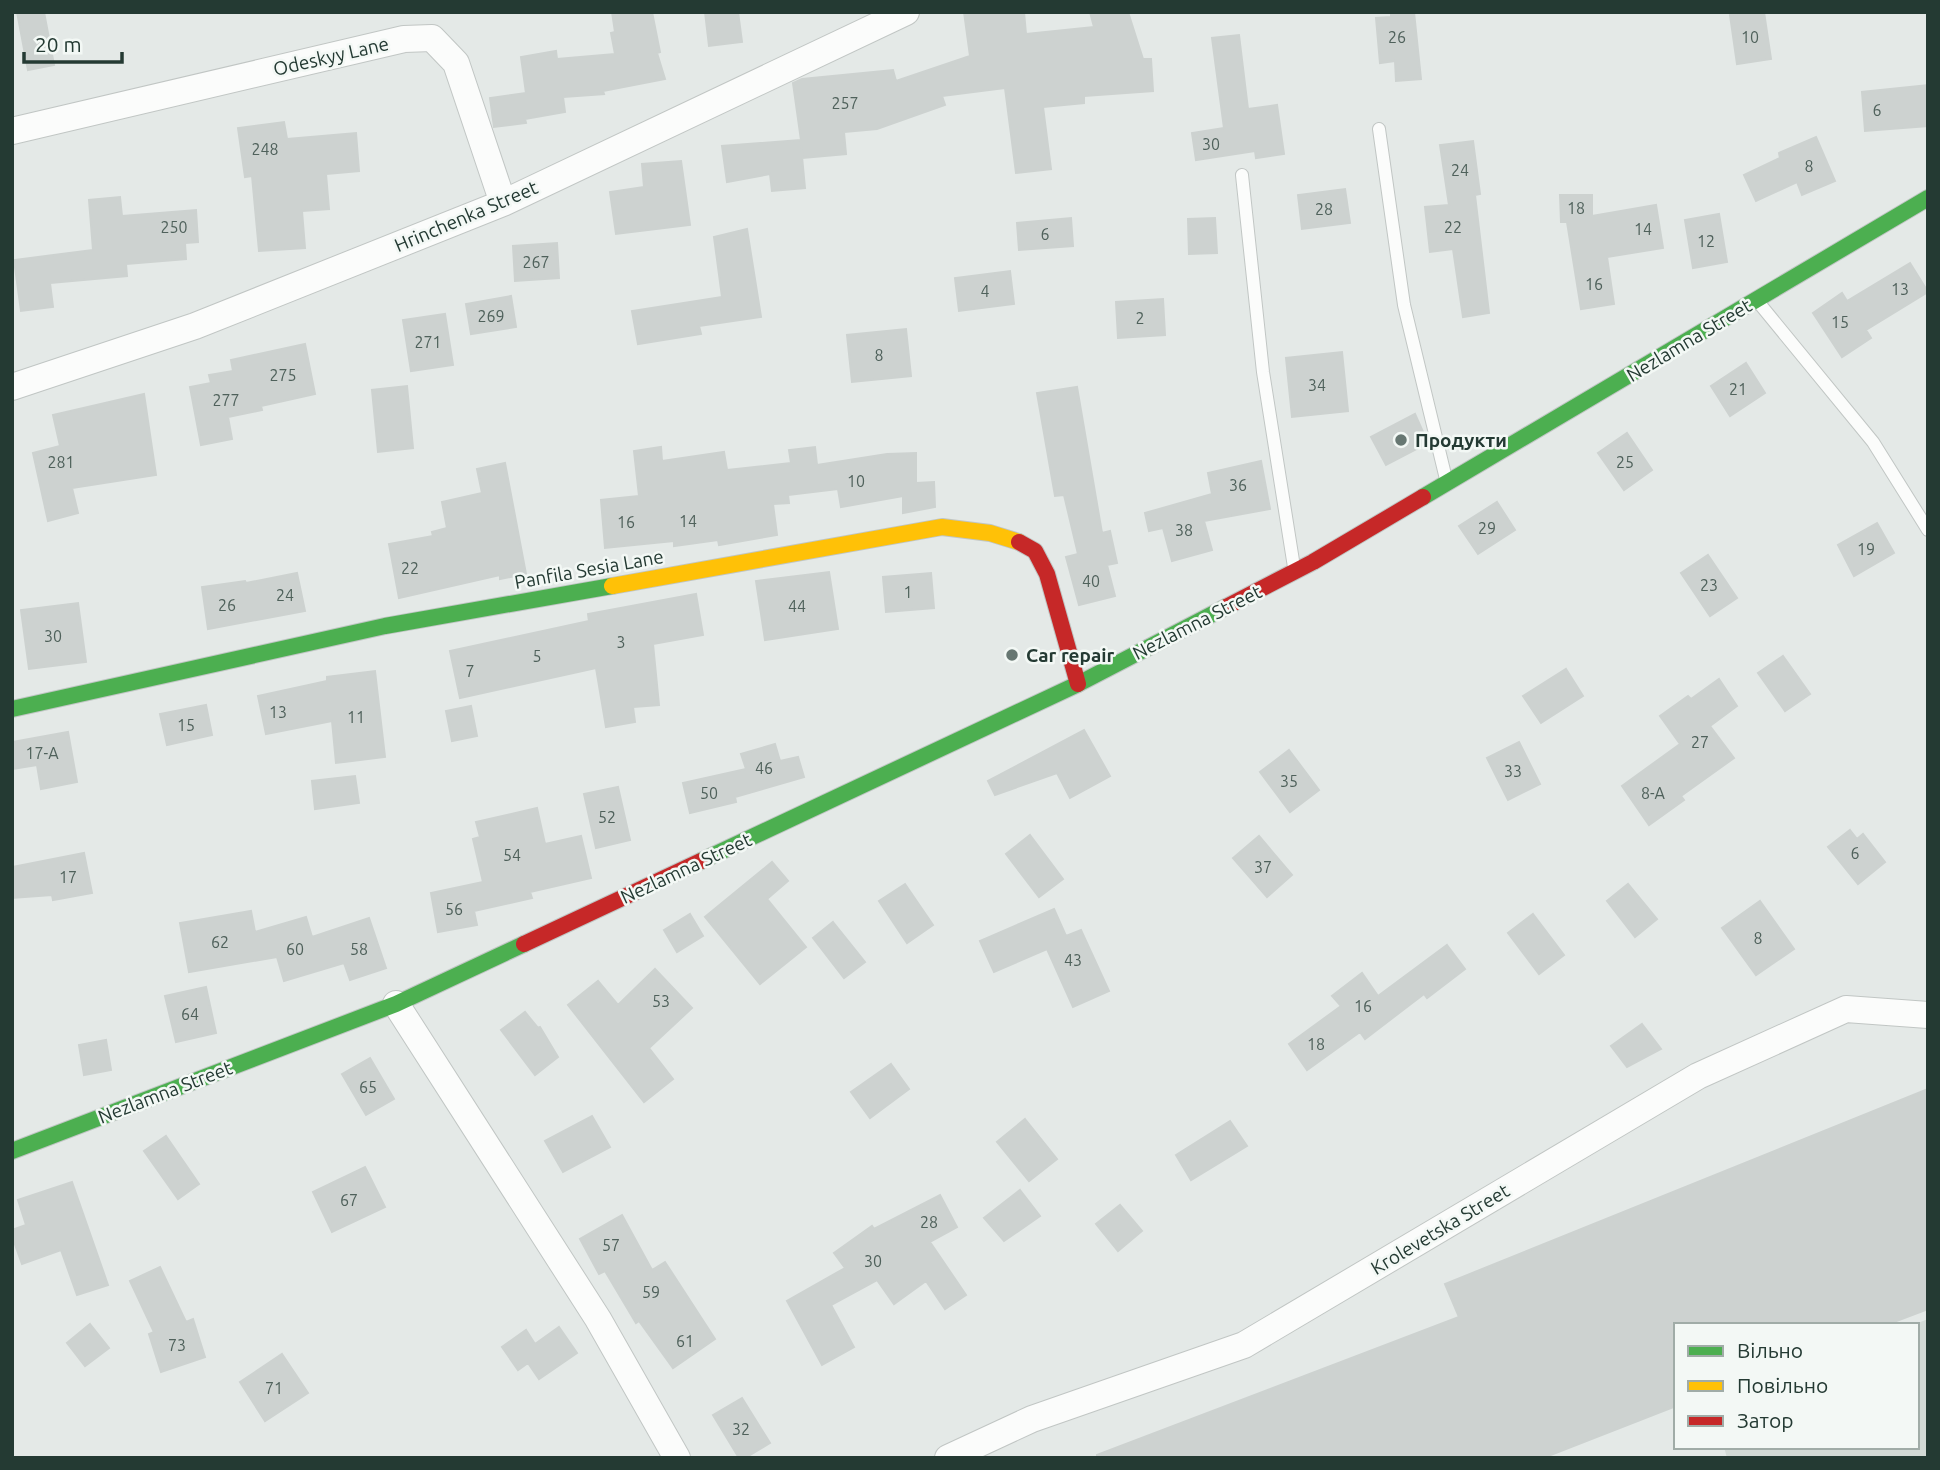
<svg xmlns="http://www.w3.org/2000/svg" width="1940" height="1470" font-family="Ubuntu,sans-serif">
<rect width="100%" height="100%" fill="#e4e9e7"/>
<path fill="#d3dad6" d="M1928 1319V1458H1727L1724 1447H1917V1325H1913Z"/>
<path fill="#cdd2d0" stroke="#cdd2d0" stroke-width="2" d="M17 12H44L54 65 28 70Z
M612 12H652L660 52 657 53 665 79 603 91 604 94 563 97 565 112 525 119 526 123 494 127 490 98 526 93 521 57 556 51 557 59 615 54 611 33 615 32Z
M705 12H738L742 42 709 46Z
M964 12H1024L1026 34 1094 27 1090 12H1128L1143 59H1151L1153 91 1084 96V103L1043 107 1051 169 1016 173 1005 88 942 96 945 105 877 129 844 132 846 154 803 158 801 146 805 188 772 191 770 174 727 182 722 146 801 140 793 83 802 79 893 70 896 81 970 56Z
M1391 12H1414L1421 79 1396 81 1395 61 1380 63 1376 18 1391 17Z
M1751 12H1764L1771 59 1737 64 1730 15Z
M1239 35 1248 109 1277 105 1284 154 1256 158 1255 151 1196 160 1192 133 1224 128 1212 38Z
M1928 85V126L1865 131 1862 92Z
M284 122 287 139 356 133 359 171 326 174 329 209 302 211 305 248 259 251 252 176 245 177 238 128Z
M1816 137 1835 181 1802 195 1797 182 1756 201 1744 175 1780 158 1779 153Z
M1473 141 1480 194 1475 195 1489 313 1463 317 1453 249 1430 252 1425 207 1449 205 1440 145Z
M681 161 690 225 616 234 610 192 644 187 642 164Z
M1345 189 1350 223 1302 229 1298 195Z
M1560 195H1592V216L1656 205 1663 248 1607 257 1614 304 1581 309 1567 222H1561Z
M120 197 122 216 196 210 198 242 185 243 186 259 126 264 127 276 50 283 53 307 21 311 14 260 93 250 89 200Z
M1719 214 1727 262 1693 268 1685 220Z
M1071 218 1073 246 1019 250 1017 223Z
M1215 218 1217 253 1189 254 1188 219Z
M747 229 761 317 699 326 701 334 638 344 632 311 722 297 714 237Z
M557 243 559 278 515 281 513 246Z
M1910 263 1928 292 1866 330 1871 338 1842 357 1813 313 1842 293 1847 301Z
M1010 271 1014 304 959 311 955 278Z
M511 296 516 327 471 334 466 304Z
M1163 299 1165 335 1118 338 1116 302Z
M445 314 453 365 411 371 403 320Z
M906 329 911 376 852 382 847 335Z
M305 344 315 394 261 406 262 410 228 417 232 439 201 445 190 387 211 383 209 375 233 371 231 360Z
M1342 352 1348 411 1292 417 1286 358Z
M1746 363 1765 393 1730 416 1711 386Z
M407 386 413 448 378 452 372 390Z
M1077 387 1102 533 1110 531 1117 563 1107 565 1115 596 1079 605 1066 557 1078 554 1064 495 1055 496 1037 393Z
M144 394 156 475 72 488 78 513 48 521 33 453 60 446 53 415Z
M1415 414 1428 443 1386 465 1371 437Z
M1627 433 1652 470 1624 490 1598 453Z
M661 447 662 461 724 452 727 470 791 463 789 450 815 447 817 465 887 454 916 453V483L934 482 935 507 903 513V496L841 507 838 489 788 495 789 503 773 504 777 535 719 545 718 540 674 546V541L605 548 601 500 639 496 634 451Z
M1261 461 1270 509 1204 521 1212 550 1172 561 1163 528 1149 531 1145 513 1212 494 1208 473Z
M505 463 526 574 500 579V575L399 598 389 544 433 536 432 532 447 528 442 502 482 493 477 469Z
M1497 502 1515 530 1478 554 1459 526Z
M1877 523 1894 553 1854 576 1838 545Z
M1708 555 1737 598 1710 616 1681 573Z
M829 572 838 629 765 640 756 581Z
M297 573 305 611 208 629 202 587 245 581 246 583Z
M931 573 934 608 886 612 883 577Z
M696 594 703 635 653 644 659 705 633 707 635 722 606 727 596 668 460 698 450 651 589 621 588 614Z
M78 603 86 662 29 669 21 610Z
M1783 656 1810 694 1785 711 1758 673Z
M1566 669 1583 696 1541 723 1523 696Z
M375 671 385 757 336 763 332 721 266 734 258 696 327 681V677Z
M1719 679 1737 706 1710 726 1734 758 1681 796 1684 800 1649 825 1622 786 1680 744 1660 716 1688 696 1691 699Z
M206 705 212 735 167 745 160 714Z
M471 706 477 736 452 741 446 711Z
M1084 730 1110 776 1070 798 1057 773 995 795 988 781Z
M68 732 77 782 41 789 37 765 12 769V742Z
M1519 742 1540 784 1508 800 1487 758Z
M775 744 780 761 798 757 804 777 735 797 736 802 690 813 683 783 746 769 741 754Z
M1289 750 1319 790 1290 812 1260 772Z
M355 776 359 803 315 809 312 781Z
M618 787 630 840 596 848 584 794Z
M537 808 545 844 581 836 591 878 530 892 532 898 474 911 477 925 438 932 431 893 483 882 473 839 480 837 476 822Z
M1850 830 1857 839 1863 834 1885 862 1858 884 1828 847Z
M1030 835 1063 879 1039 897 1006 854Z
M1259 836 1292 875 1267 897 1233 858Z
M84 853 92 893 53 900 52 895 12 898V867Z
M772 862 788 881 767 899 806 947 760 984 705 917Z
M905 884 933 925 907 943 879 901Z
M1628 884 1657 919 1635 937 1607 901Z
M1760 901 1794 949 1756 975 1722 928Z
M1054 909 1066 936 1081 930 1109 991 1073 1007 1047 949 994 972 980 941Z
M251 911 255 932 306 917 312 937 369 918 386 968 350 980 344 963 284 981 277 957 189 972 180 923Z
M690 914 703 936 677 952 664 930Z
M1533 914 1564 955 1539 974 1508 933Z
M833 922 865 962 844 978 813 938Z
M1447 945 1465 969 1427 998 1424 994 1365 1039 1360 1032 1307 1070 1289 1044 1341 1006 1332 996 1362 973 1378 996Z
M655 969 692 1008 649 1048 673 1079 644 1102 568 1005 598 981 618 1005Z
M206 987 216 1033 176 1042 165 996Z
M525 1012 538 1028 540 1027 558 1057 535 1075 501 1030Z
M1642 1024 1661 1049 1627 1067 1611 1046Z
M106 1040 111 1070 84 1075 79 1045Z
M370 1058 394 1099 366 1115 342 1074Z
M891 1064 909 1089 870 1118 851 1092Z
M1928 1089V1309L1886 1325H1676V1406L1543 1458H1097V1455L1459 1317 1445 1284Z
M592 1116 610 1147 563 1172 545 1141Z
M1025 1119 1057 1159 1029 1181 997 1142Z
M1230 1121 1247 1146 1191 1180 1176 1155Z
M166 1136 199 1184 178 1199 144 1151Z
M365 1167 385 1207 332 1232 313 1192Z
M72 1182 108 1285 77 1295 61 1250 22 1264 12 1236V1230L26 1225 18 1200Z
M1020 1190 1040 1216 1004 1241 984 1218Z
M940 1195 957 1227 930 1242 966 1295 945 1309 926 1281 894 1304 877 1280 831 1305 854 1347 822 1365 787 1301 845 1268 834 1253 872 1226 874 1229Z
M1120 1205 1142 1231 1118 1251 1096 1224Z
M622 1215 652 1270 665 1262 715 1339 673 1368 639 1321 636 1323 605 1271 599 1274 580 1239Z
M160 1267 186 1322 193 1319 205 1357 161 1372 149 1334 154 1332 130 1281Z
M90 1324 109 1348 85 1366 67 1343Z
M559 1327 577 1353 539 1379 528 1363 518 1370 502 1347 526 1330 535 1344Z
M282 1354 308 1393 265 1421 240 1382Z
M742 1398 770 1443 745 1458H739L713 1415Z"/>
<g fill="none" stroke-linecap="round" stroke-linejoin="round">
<g stroke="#c1c6c4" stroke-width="14">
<path id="lane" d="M1379 129 1404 305 1446 479
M1242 175 1263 372 1294 567
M1759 303 1873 442 1928 530"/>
</g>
<g stroke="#c1c6c4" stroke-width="28">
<path id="street" d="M12 131 404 39 432 38 456 63 503 203
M12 387 195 326 503 203 906 12
M396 1004 598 1319 677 1458
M948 1458 1032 1419 1244 1345 1698 1076 1846 1009 1928 1015"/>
</g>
<g stroke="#c0c6c4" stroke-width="18">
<path id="fast" d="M1423 497 1928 198
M12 709 385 626 612 586
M701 861 1078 684 1226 607
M12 1151 396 1004 524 944"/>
</g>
<g stroke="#c0c6c4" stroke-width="18">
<path id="slow" d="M612 586 942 527 990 533 1019 542"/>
</g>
<g stroke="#c0c6c4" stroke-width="18">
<path id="jam" d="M1019 542 1035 551 1047 574 1078 684
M1226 607 1313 562 1423 497
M524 944 701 861"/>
</g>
<use href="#lane" stroke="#fbfcfb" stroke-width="12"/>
<use href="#street" stroke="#fbfcfb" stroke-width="26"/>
<use href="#fast" stroke="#4caf50" stroke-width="16"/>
<use href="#slow" stroke="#ffc107" stroke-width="16"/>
<use href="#jam" stroke="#c62828" stroke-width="16"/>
</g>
<g fill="#677772" stroke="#f3f8f5" stroke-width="2.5">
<circle cx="1401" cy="440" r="7"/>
<circle cx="1012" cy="655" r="7"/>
</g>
<g text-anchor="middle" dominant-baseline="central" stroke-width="5" stroke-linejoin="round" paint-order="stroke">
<g font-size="16" fill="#4f615b">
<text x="1397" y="37">26</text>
<text x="1750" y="37">10</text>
<text x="845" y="103">257</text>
<text x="1877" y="110">6</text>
<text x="1211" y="144">30</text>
<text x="265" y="149">248</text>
<text x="1809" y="166">8</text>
<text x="1460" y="170">24</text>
<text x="1576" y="208">18</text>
<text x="1324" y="209">28</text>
<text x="174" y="227">250</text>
<text x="1453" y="227">22</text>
<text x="1643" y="229">14</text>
<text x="1045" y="234">6</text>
<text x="1706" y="241">12</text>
<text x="536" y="262">267</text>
<text x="1594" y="284">16</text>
<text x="1900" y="289">13</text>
<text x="985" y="291">4</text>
<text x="491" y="316">269</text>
<text x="1140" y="318">2</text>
<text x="1840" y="322">15</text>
<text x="428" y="342">271</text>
<text x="879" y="355">8</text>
<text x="283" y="375">275</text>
<text x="1317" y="385">34</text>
<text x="1738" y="389">21</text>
<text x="226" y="400">277</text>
<text x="61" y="462">281</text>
<text x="1625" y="462">25</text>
<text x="856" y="481">10</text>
<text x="1238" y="485">36</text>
<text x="688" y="521">14</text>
<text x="626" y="522">16</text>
<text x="1487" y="528">29</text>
<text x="1184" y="530">38</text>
<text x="1866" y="549">19</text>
<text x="410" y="568">22</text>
<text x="1091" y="581">40</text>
<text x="1709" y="585">23</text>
<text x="908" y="592">1</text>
<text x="285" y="595">24</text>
<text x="227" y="605">26</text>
<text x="797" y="606">44</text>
<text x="53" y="636">30</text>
<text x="621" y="642">3</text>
<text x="537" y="656">5</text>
<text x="470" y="671">7</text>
<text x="278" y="712">13</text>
<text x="356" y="717">11</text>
<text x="186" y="725">15</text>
<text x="1700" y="742">27</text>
<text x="42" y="753">17-А</text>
<text x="764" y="768">46</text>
<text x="1513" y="771">33</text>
<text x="1289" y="781">35</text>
<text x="709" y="793">50</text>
<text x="1653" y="793">8-А</text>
<text x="607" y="817">52</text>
<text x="1855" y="853">6</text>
<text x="512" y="855">54</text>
<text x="1263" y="867">37</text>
<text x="68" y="877">17</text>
<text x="454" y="909">56</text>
<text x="1758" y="938">8</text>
<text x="220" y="942">62</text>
<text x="295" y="949">60</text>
<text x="359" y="949">58</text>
<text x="1073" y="960">43</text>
<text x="661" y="1001">53</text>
<text x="1363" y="1006">16</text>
<text x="190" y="1014">64</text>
<text x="1316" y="1044">18</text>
<text x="368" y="1087">65</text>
<text x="349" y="1200">67</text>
<text x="929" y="1222">28</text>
<text x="611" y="1245">57</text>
<text x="873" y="1261">30</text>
<text x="651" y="1292">59</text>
<text x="685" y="1341">61</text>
<text x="177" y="1345">73</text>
<text x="274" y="1388">71</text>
<text x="741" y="1429">32</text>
</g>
<g font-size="19" fill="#243a33" stroke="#f3f8f5">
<text transform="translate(331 56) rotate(-13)">Odeskyy Lane</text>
<text transform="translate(466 216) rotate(-23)">Hrinchenka Street</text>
<text transform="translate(1689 340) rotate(-31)">Nezlamna Street</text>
<text transform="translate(589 569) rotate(-10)">Panfila Sesia Lane</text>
<text transform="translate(1197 622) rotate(-27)">Nezlamna Street</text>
<text transform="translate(686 868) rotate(-25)">Nezlamna Street</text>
<text transform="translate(165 1092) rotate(-21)">Nezlamna Street</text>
<text transform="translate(1440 1229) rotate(-31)">Krolevetska Street</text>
</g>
<g font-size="19" font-weight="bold" fill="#243a33" stroke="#f3f8f5" text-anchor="start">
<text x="1415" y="440">Продукти</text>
<text x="1026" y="655">Car repair</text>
</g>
</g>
<rect width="1940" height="1470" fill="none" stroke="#243a33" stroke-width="28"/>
<rect x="1674" y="1323" width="245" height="126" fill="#f3f8f5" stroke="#a0aca7" stroke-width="2"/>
<rect x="1688" y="1346" width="35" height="10" fill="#4caf50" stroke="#a0aca7" stroke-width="2"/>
<text x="1737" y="1358" font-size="21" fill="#243a33">Вільно</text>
<rect x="1688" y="1381" width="35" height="10" fill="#ffc107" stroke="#a0aca7" stroke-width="2"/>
<text x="1737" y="1393" font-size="21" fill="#243a33">Повільно</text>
<rect x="1688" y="1416" width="35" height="10" fill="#c62828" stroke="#a0aca7" stroke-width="2"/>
<text x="1737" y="1428" font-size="21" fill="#243a33">Затор</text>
<path d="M24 52v10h98v-10" fill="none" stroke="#243a33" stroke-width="3.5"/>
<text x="35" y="52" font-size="21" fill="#243a33" stroke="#f3f8f5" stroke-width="5" paint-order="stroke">20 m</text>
</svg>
